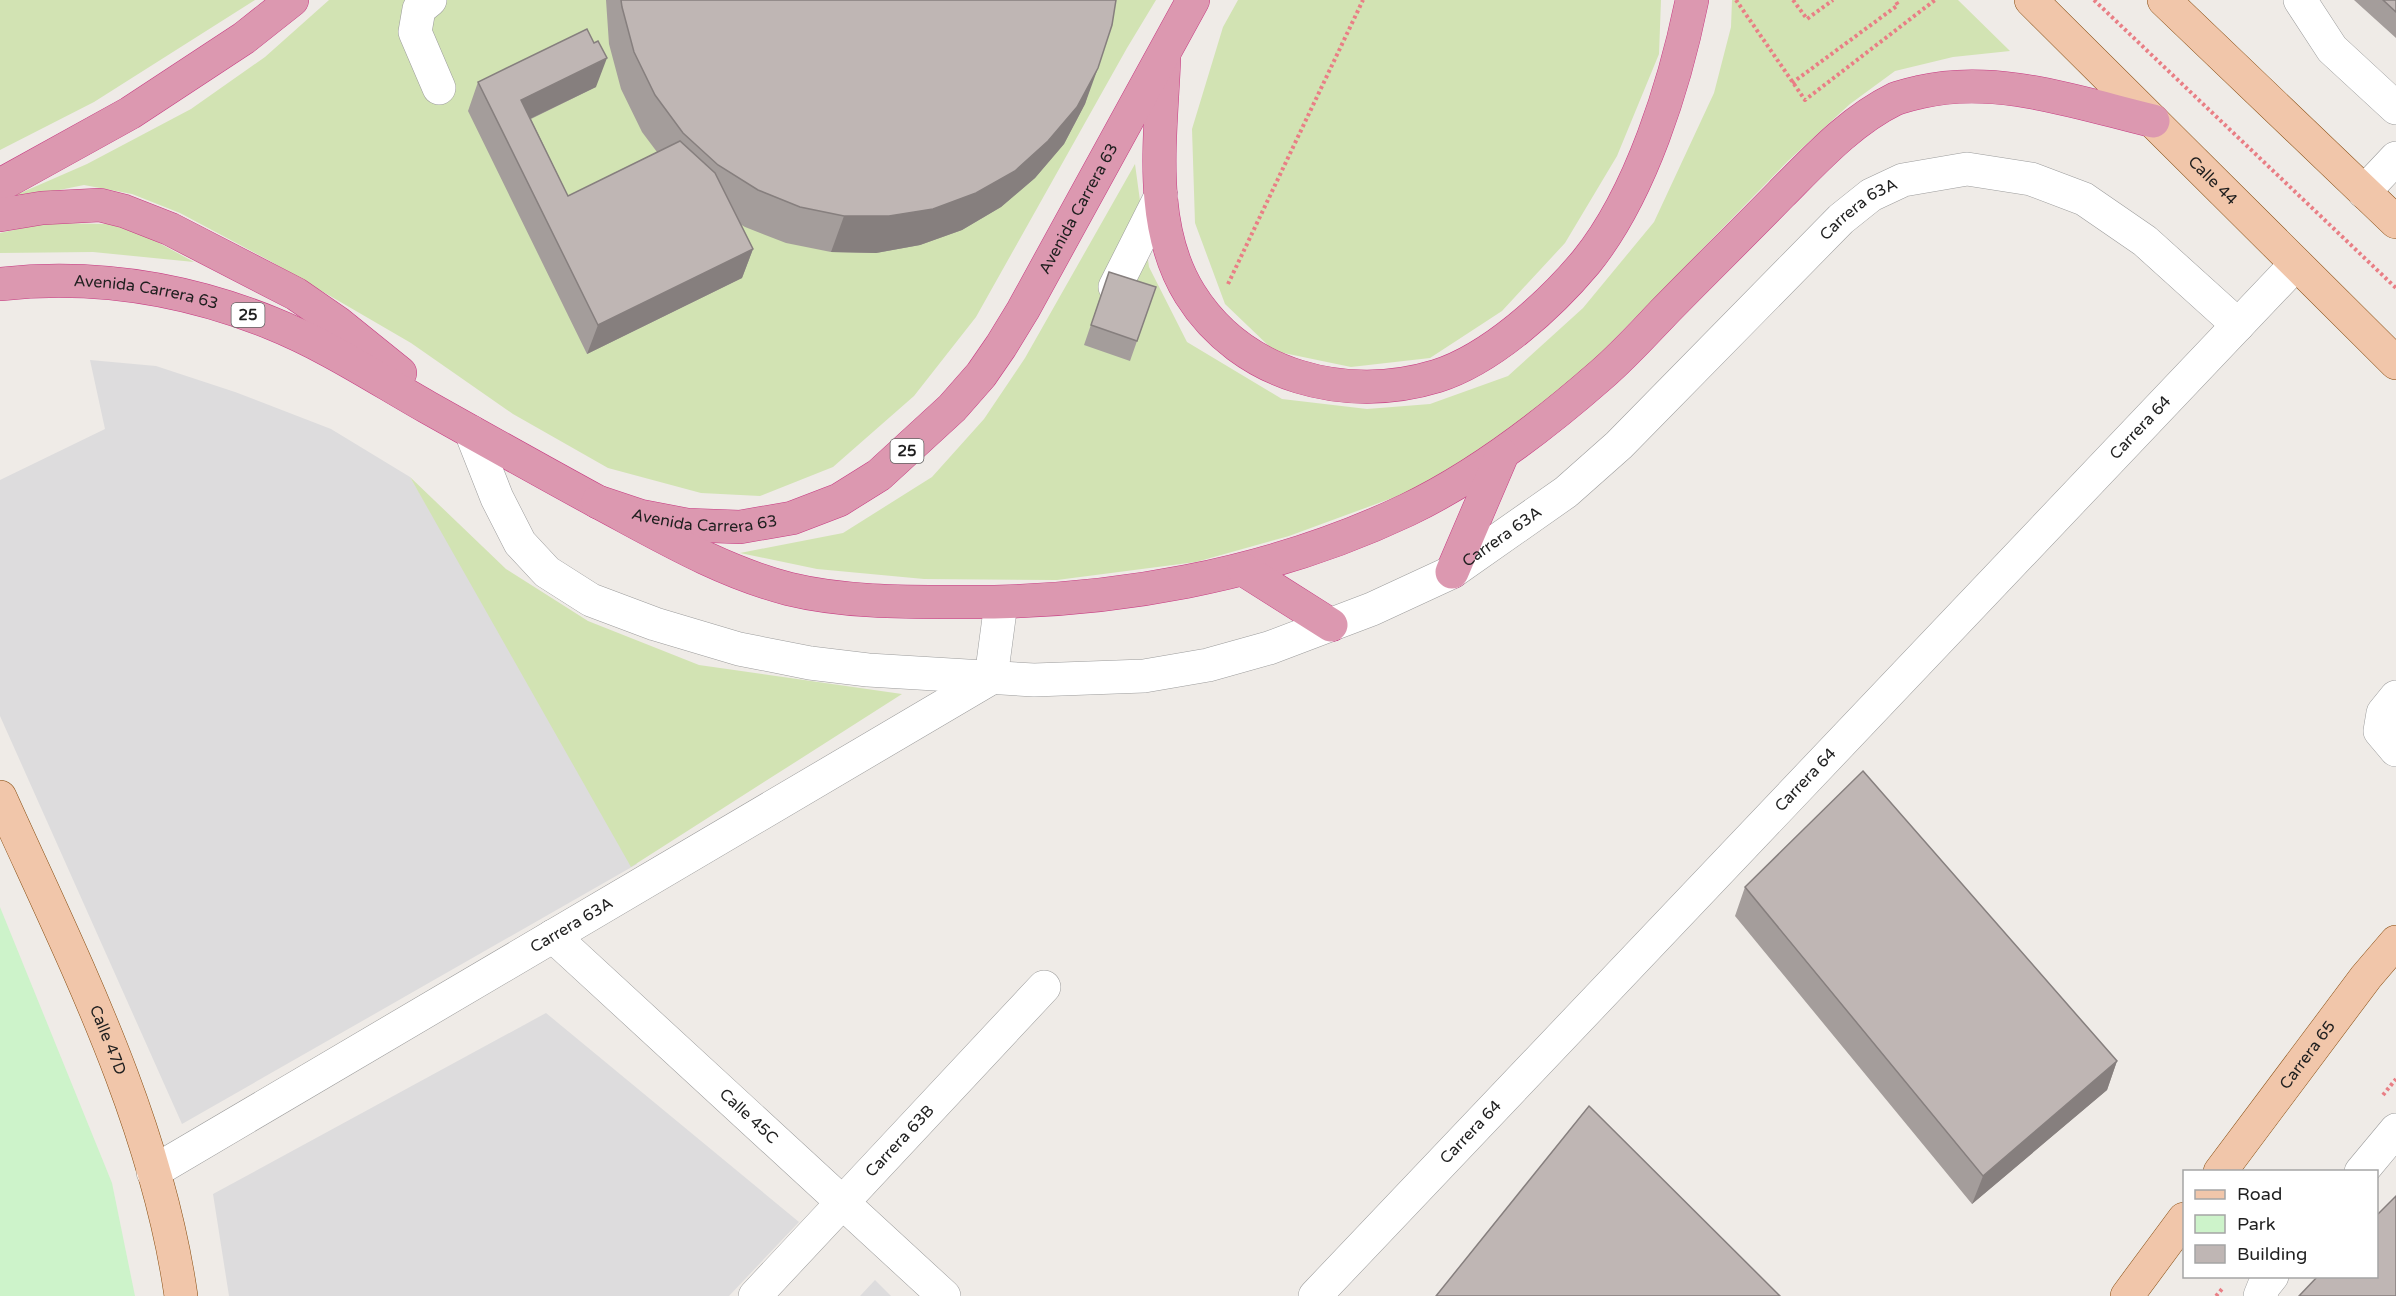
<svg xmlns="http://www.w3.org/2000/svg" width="2396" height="1296" font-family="'Varela Round',sans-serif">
<rect width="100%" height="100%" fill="#efebe7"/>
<path fill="#dddcdd" d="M90 360 156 366 235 392 331 429 410 477 637 864 182 1124 0 716V480L105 429Z
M546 1013 799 1222 729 1296H229L213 1194Z
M875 1280 891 1296H860Z"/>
<path fill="#d2e3b3" d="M0 0H255L94 102 0 150Z
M329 0H1156L1127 48 976 317 914 396 833 467 760 496 701 493 608 468 513 414 411 343 270 261 180 213 132 194 84 185 0 202 87 164 191 109 265 57Z
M1238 0H1661L1659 54 1617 156 1565 243 1502 311 1430 358 1351 367 1274 351 1225 304 1195 223 1192 129 1223 27Z
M1732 0H1958L2010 51 1953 57 1895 71 1850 104 1788 161 1590 364 1491 446 1406 493 1289 536 1196 562 1057 580 924 579 817 569 740 553 843 533 932 477 984 419 1025 358 1135 164 1149 267 1187 342 1282 399 1367 409 1430 404 1508 376 1583 308 1654 222 1714 93 1731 27Z
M46 223 110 224 150 238 194 262 93 252 0 253V233Z
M410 477 506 569 588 621 699 665 902 694 631 867Z"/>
<path fill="#cdf3ca" d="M0 907 112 1183 135 1296H0Z"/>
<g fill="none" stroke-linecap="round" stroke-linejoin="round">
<g stroke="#9c9c9c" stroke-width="34">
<g id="minor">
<path d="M430 0 419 9 415 32 439 88"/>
<path d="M2300 0 2332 49 2396 108"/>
<path d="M2364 192 2396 158"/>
<path d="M1115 287 1161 196"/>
<path id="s1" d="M471 432 497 498 520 543 547 572 591 600 655 624 739 649 810 663 868 670 1034 680 1144 676 1208 665 1269 648 1372 609 1452 572 1566 492 1619 445 1841 219 1871 195 1903 180 1967 169 2031 179 2084 199 2145 241 2238 325"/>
<path d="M2396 697 2383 713 2380 731 2396 750"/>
<path id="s2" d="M553 936 944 1296"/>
<path id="s3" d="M153 1172 991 678 1001 603"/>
<path d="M2361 1172 2396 1130"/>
<path id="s4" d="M755 1296 1044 987"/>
<path id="s5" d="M1315 1296 2296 264"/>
<path d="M2260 1296 2264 1286 2272 1276"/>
</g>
</g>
<g stroke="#884e12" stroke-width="34">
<g id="major">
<path id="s6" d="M2031 0 2396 363"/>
<path d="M2164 0 2396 222"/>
<path id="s7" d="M0 797C72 957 156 1120 181 1296"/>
<path id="s8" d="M2220 1172 2366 977 2396 942"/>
<path d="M2127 1296 2184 1219"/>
</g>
</g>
<g stroke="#c63b82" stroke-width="34">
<g id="highway">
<path d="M1164 59C1161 136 1147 225 1190 294 1242 377 1346 404 1437 376 1491 359 1550 305 1586 262 1641 194 1675 84 1692 0"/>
<path d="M0 185 130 113 244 38 292 0"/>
<path d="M0 215 42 208 100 205 124 211 170 229 296 294 338 323 400 373"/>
<path id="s9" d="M0 284C93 274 184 288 271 323 326 345 376 378 427 407 484 439 541 471 598 502L640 516 687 525 740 527 792 518 839 500 879 475 952 408 981 375 1001 346 1023 310 1193 0"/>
<path d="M598 502C660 535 720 571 789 589 842 602 901 602 955 602 1109 604 1268 576 1407 510 1476 477 1544 425 1601 375 1623 356 1643 334 1663 313 1702 273 1742 234 1781 194 1815 160 1850 121 1895 99 1903 96 1912 94 1920 92 1997 74 2078 103 2153 121"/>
<path d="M1244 570 1331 625"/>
<path d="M1452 572 1502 455"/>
</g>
</g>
<path stroke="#e97e85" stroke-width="4" stroke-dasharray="3 3" stroke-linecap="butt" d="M1736 0 1805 100 1935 0
M1793 0 1807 19 1833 0
M2094 0 2396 288
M1792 83 1898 5 1895 0
M1228 284 1363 0
M2383 1095 2396 1079
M2216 1296 2222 1289"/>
<use href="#minor" stroke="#fff" stroke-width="33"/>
<use href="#major" stroke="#f1c6aa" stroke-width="33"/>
<use href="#highway" stroke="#dc98b0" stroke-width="33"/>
</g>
<path fill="#a49d9b" d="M606 0H1116L1085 104 1064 144 1035 178 1001 207 962 230 920 245 876 253 831 252 786 243 745 227 740 224 753 249 742 278 587 354 468 111 478 82 596 87 531 119 568 196 657 152 642 132 621 89 609 44Z
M2354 0H2396V38Z
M1109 272 1156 287 1130 361 1084 345Z
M1745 887 2117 1061 2107 1090 1972 1204 1735 916Z"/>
<path fill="#867f7e" d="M607 58 596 87 511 128 521 100Z
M1098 68 1085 104 1064 144 1035 178 1001 207 962 230 920 245 876 253 831 252 844 216Z
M753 249 742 278 587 354 598 325Z
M2117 1061 2107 1090 1972 1204 1983 1176Z"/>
<path fill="#bfb6b4" stroke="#867f7e" stroke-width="1.5" d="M621 0H1116L1112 25 1098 68 1077 107 1048 141 1015 171 976 193 933 209 889 216H844L800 207 758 190 718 165 683 133 655 95 634 52 622 7Z
M2383 0H2396V12Z
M587 29 594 43 598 41 607 58 521 100 568 196 680 141 715 173 753 249 598 325 478 82Z
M1109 272 1156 287 1137 341 1091 325Z
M1863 771 2117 1061 1983 1176 1745 887Z
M1589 1106 1780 1296H1436Z
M2396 1196V1296H2299L2318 1276H2376V1216Z"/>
<g text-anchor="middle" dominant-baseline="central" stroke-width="5" stroke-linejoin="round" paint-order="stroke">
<g fill="#fff" stroke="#626262" stroke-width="1.5">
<rect x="231.5" y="303" width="33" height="24" rx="4.5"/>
<rect x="890.5" y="439" width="33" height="24" rx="4.5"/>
</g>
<g font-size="15" font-weight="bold" fill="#1f1f1f">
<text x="248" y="315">25</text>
<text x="907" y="451">25</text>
</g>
<g font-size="16" fill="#1f1f1f" stroke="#fff">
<text stroke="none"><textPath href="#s6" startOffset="256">Calle 44</textPath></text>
<text stroke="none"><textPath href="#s9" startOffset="1281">Avenida Carrera 63</textPath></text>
<text stroke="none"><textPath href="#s1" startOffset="1650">Carrera 63A</textPath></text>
<text stroke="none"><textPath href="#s9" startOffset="147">Avenida Carrera 63</textPath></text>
<text stroke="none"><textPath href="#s5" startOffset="1198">Carrera 64</textPath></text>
<text stroke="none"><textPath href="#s9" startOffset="759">Avenida Carrera 63</textPath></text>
<text stroke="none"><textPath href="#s1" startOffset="1164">Carrera 63A</textPath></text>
<text stroke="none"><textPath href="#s5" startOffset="712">Carrera 64</textPath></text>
<text stroke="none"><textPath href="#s3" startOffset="486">Carrera 63A</textPath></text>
<text stroke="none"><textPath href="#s7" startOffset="266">Calle 47D</textPath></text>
<text stroke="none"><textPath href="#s8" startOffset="146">Carrera 65</textPath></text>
<text stroke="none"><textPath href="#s2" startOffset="266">Calle 45C</textPath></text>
<text stroke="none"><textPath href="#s5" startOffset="226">Carrera 64</textPath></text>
<text stroke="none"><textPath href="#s4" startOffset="212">Carrera 63B</textPath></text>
</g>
</g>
<rect x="2183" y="1170" width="195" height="108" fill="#ffffff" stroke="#a5a5a5" stroke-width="1.5"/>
<rect x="2195" y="1190" width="30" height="9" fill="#f1c6aa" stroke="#a5a5a5" stroke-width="1.5"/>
<text x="2237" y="1200" font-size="18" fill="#1f1f1f">Road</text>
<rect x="2195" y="1215" width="30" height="18" fill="#cdf3ca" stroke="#a5a5a5" stroke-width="1.5"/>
<text x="2237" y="1230" font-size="18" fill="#1f1f1f">Park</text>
<rect x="2195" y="1245" width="30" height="18" fill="#bfb6b4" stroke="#a5a5a5" stroke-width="1.5"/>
<text x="2237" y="1260" font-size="18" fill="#1f1f1f">Building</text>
</svg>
